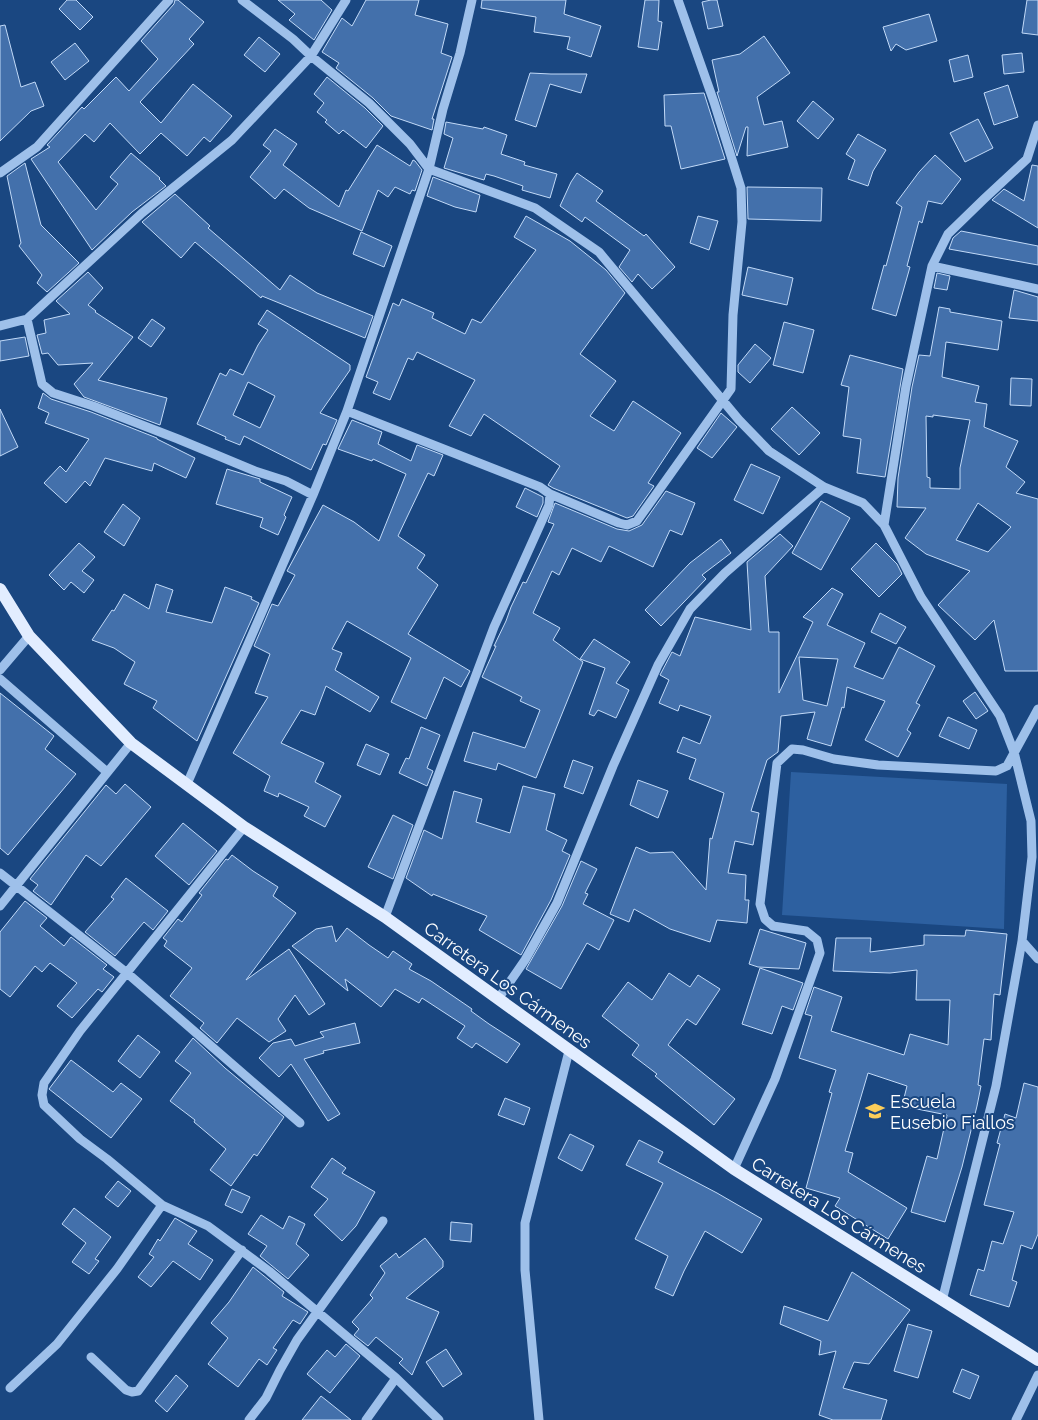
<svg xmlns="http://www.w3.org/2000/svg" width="1038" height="1420" font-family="Raleway,sans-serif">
<rect width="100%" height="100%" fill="#1a4781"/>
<path fill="#2d60a0" d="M791 772 1007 784 1004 929 782 915Z"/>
<path fill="#4370ab" stroke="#c2daf8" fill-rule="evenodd" d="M67 0H76L93 17 80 30 59 9Z
M175 0H178L204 22 189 39 194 44 140 102 161 123 193 84 232 116 210 142 204 137 187 156 161 133 140 154 110 123 94 142 85 134 58 162 96 210 118 184 110 177 131 153 160 178 159 179 166 186 132 212 92 250 31 159 50 147 47 145 82 107 84 109 116 77 129 91 158 59 141 41 174 4Z
M278 0H321L332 10 314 40 289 20 295 14Z
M366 0H419L415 15 448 24 441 53 452 57 432 119H434L432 130 391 116 373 98 336 68 339 63 322 52 342 18 352 26Z
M482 0H566L564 14 601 26 591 57 567 49 570 37 534 32 536 17 481 8Z
M645 0H659L658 21 662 22 658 50 638 47Z
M711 0H717L723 26 708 29 702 2Z
M1027 0H1038V35L1022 33Z
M929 14 937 41 906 50 896 44 891 51 883 27Z
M5 25 21 87 35 82 44 106 31 111 0 141V26Z
M764 36 790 73 757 97 764 125 782 121 788 147 747 156 748 127H746L737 156 717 92H719L712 60 740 54Z
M259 37 280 54 265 72 244 55Z
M75 43 89 61 65 80 51 62Z
M1022 53 1024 72 1004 74 1002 55Z
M968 55 973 77 954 82 949 60Z
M530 73 551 74H587L581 93 550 84 536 127 515 120Z
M327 77 365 108 383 126 366 148 343 130 339 134 325 122 327 120 317 112 324 103 314 94Z
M1008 85 1018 117 994 125 984 93Z
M704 93 725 159 681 169 671 126H665L664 95Z
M813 101 834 119 818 139 797 121Z
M978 119 993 148 965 162 950 133Z
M446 122 483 129 484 127 507 135 501 154 525 162 524 165 557 174 550 198 522 190 523 186 494 176 486 174 484 180 444 168 453 138 444 134Z
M275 129 297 144 283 165 339 207 346 190 348 191 377 145 410 166 413 160 415 161 422 170 415 191 412 190 410 194 395 187 388 197 378 190 362 231 309 208 284 189 275 199 250 177 271 151 263 145Z
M858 134 886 150 873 171 868 186 848 179 855 160 846 154Z
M935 155 961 179 942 204 928 201 922 223 919 221 907 266 910 267 896 316 872 309 884 265 886 266 902 207 896 203 919 172Z
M25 163 41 225 79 263 47 292 37 283 42 275 19 246 21 243 7 176Z
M1032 165 1038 166V228L992 200 1004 189 1024 201Z
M577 173 603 191 596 201 644 236 646 234 675 267 652 289 638 274 632 282 619 267 630 250 585 217 582 222 560 206 571 182Z
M433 177 480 195 476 212 455 207 427 196Z
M747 187 822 188 821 221 748 219Z
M175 194 210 226 208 228 280 290 290 275 317 293 373 316 365 338 262 296 261 298 195 242 181 258 142 222Z
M526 216 570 241 606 270 625 293 580 354 616 381 590 416 614 431 633 401 681 433 648 483 654 486 633 516 627 518 553 488 548 485 560 466 484 414 471 436 449 426 475 380 417 352 413 360 408 358 390 400 373 393 378 382 366 377 393 303 399 306 402 299 434 313 432 318 465 334 472 319 481 323 536 250 514 237Z
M698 216 718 221 709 250 690 243Z
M961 231 1038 246V265L949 249 953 238Z
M361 232 392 246 384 267 353 254Z
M748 267 793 278 787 305 742 295Z
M88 272 103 288 88 305 96 311 95 312 133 337 98 380 167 398 160 425 84 397 74 384 93 363 58 365 48 353 42 354 37 335 46 333 44 320 70 314 56 301Z
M937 273 950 276 947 290 934 288Z
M1014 290 1038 297V321L1009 318Z
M939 307 950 309V312L1002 321 998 350 946 342 942 377 979 386 975 402 987 404 984 427 1018 441 1006 467 1025 482 1016 493 1038 499V671H1005L994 620 975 640 938 605 970 571 926 554 905 538 926 508 897 507 898 478 912 387 919 355 930 356ZM933 415 970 420 960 468V489L930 488V478L927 477 926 416 933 417ZM978 503 1011 527 988 552 956 540Z
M267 310 350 365V370L320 413 337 420 326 445 323 444 311 470 244 436 240 445 225 439 226 437 197 424 220 373 226 376 230 369 243 375 258 345 268 330 258 324ZM248 382 275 396 260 428 233 415Z
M152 319 165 328 151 347 138 338Z
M784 322 814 330 803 373 773 365Z
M25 337 29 356 0 361V341Z
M755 344 771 358 750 383 738 372V365Z
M850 355 903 369 885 477 857 473 861 439 843 436 849 387 841 385Z
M1011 378 1032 379 1031 406 1010 405Z
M43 393 51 399 91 412 157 438V439L195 458 186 478 154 463 152 471 105 458 90 486 85 481 66 503 44 483 60 466 66 472 89 439 45 423 49 413 38 408Z
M792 407 820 433 799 455 771 429Z
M0 409 18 447 0 456Z
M721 413 737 427 712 458 697 448Z
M352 420 382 432 378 444 411 461 417 445 443 455 434 476 428 473 398 536 425 555 417 568 438 585 408 634 470 671 461 687 444 677 426 719 391 702 411 658 347 621 332 649 342 653 335 670 379 697 370 712 326 686 315 715 301 710 281 743 324 763 315 782 341 796 325 827 304 816 309 807 279 793 278 797 264 791 270 776 233 753 268 697 255 693 270 654 254 646 272 604 278 606 295 575 287 571 323 505 354 522 379 541 406 474 373 459 372 461 338 449Z
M751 464 780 477 763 514 734 500Z
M227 469 260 479V482L292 497 284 515 286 517 278 535 260 527 263 518 216 504Z
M525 488 543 497V503L537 517 516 507Z
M666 491 695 503 682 535 670 530 653 567 609 546 601 562 572 548 559 575 552 571 533 613 560 628 553 640 583 662 536 778 498 763 496 770 464 761 473 732 525 748 540 710 520 701 522 697 482 677 496 646H494L506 621 511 607 523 582 526 583 554 524 548 522 555 503 617 529 629 531 642 525Z
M821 501 850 518 821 570 792 553Z
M123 504 140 518 124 546 104 532Z
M780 534 793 546 765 576 769 632H779V693L813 622 803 617 832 588 843 594 827 625 865 643 854 667 883 679 899 647 935 666 916 703 920 705 907 730 911 733 898 757 865 740 885 701 847 687 844 708 842 707 831 746 807 739 815 712 781 716 778 752 767 760 751 811 759 813 753 845 735 841 728 873 746 875 745 900H749L747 923 717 920 710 942 670 929 634 909 629 922 610 914 636 847 650 853 673 852 706 890 710 838 712 839 724 793 689 779 696 759 677 752 683 737 700 744 711 716 680 705 678 711 659 703 669 680 660 675 672 652 680 656 695 617 751 630 747 562ZM799 657 838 659 827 706 803 700Z
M721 539 731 553 702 575 706 579 661 626 645 610 690 563Z
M79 543 95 557 82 571 94 580 84 593 71 582 64 590 49 575Z
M876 543 897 564 902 574 879 597 851 569Z
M156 584 173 590 166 612 212 623 225 587 252 597 251 599 259 603 197 741 153 708 157 701 124 684 135 662 114 648 92 640 112 610 114 611 124 594 149 609Z
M880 613 906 627 896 644 871 632Z
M594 639 630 662 616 683 629 690 616 718 598 710 594 716 589 714 605 668 580 659Z
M975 692 988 711 976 719 963 701Z
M0 693 54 736 45 749 76 774 8 855 0 848Z
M948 717 977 730 969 749 939 736Z
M421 727 440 735 427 768 433 771 427 786 399 773 406 758 409 759Z
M366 744 389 754 380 775 357 765Z
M573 760 593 767 583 794 564 787Z
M638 780 668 791 658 818 630 805Z
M125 784 151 807 101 866 86 855 51 905 33 891 38 885 30 879 106 785 116 794Z
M523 786 555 794 546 830 567 840 562 851 570 855 551 900 521 955 479 930 487 916 433 894 432 896 406 878 424 830 442 839 454 791 482 799 476 822 510 833Z
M393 815 413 825 393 879 368 867Z
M183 823 217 851 189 885 155 856Z
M232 855 253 871 278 887 273 896 296 913 246 980 289 949 325 1004 309 1015 295 995 278 1019 286 1031 269 1042 237 1018 217 1043 200 1028 204 1023 170 996 192 968 164 946 167 941 163 938 178 919 182 922 202 895 199 893 226 859 228 860Z
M581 861 597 869 585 893 588 894 583 904 614 920 599 950 587 943 561 989 526 969 562 906Z
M126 878 168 911 153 930 144 922 115 956 85 932 114 899 111 897Z
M25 901 47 918 40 926 64 946 71 937 107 965 103 969 114 977 102 992 98 989 72 1018 57 1006 77 983 50 963 42 972 35 966 10 997 0 989V932Z
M332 926 336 942 347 928 369 945 388 958 393 951 412 964 409 969 431 981 472 1009 471 1011 489 1024 520 1044 507 1063 476 1043 472 1048 457 1038 465 1026 422 998 419 1003 395 989 381 1007 345 979 348 991 292 946 316 929Z
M760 929 806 943 799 969 758 967 749 964Z
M966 930 1007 934 1000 995 994 994 991 1040 984 1039 978 1085 981 1086 977 1106 962 1167 945 1222 911 1212 927 1156 937 1159 947 1115 902 1106 907 1086 868 1073 845 1151 853 1153 848 1172 907 1208 888 1239 835 1206 840 1198 806 1188 832 1093 829 1092 836 1070 799 1058 812 1016 805 1014 814 987 842 997 831 1031 904 1055 910 1034 948 1045 950 1000H916L917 970 890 973 833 971 836 938H871L870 952 924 945V935L965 936Z
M760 968 803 983 793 1010 782 1006 772 1034 742 1024Z
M669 973 690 987 698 975 720 989 696 1025 687 1019 668 1045 735 1099 714 1125 655 1076 657 1074 632 1055 639 1045 602 1016 628 982 652 1000Z
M355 1023 360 1043 323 1051 324 1053 304 1059 340 1114 328 1121 291 1064 279 1077 259 1058 273 1043 291 1039 295 1046 324 1037 320 1032Z
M138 1035 160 1052 140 1078 118 1061Z
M193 1038 225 1068 284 1117 257 1156 254 1154 231 1186 210 1170 226 1149 194 1122 195 1120 170 1101 191 1073 175 1061Z
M71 1060 113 1092 121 1083 142 1099 111 1138 49 1089Z
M1024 1083 1038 1087V1234L1032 1249 1021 1245 1012 1280 1017 1282 1009 1307 970 1295 978 1269 984 1271 992 1241 1003 1244 1014 1212 984 1205 1000 1144 997 1143 1005 1114 1016 1118Z
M505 1098 530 1108 524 1125 498 1115Z
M570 1134 594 1146 582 1171 558 1158Z
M639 1140 663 1152 658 1162 717 1193 762 1219 742 1253 705 1231 684 1271 673 1296 655 1288 668 1256 635 1239 663 1183 626 1165Z
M332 1158 346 1168 342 1173 375 1192 356 1226 342 1241 314 1215 328 1199 311 1187Z
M118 1181 131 1191 118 1207 105 1197Z
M232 1189 250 1197 242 1213 225 1205Z
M74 1208 111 1237 95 1259 99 1261 89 1274 72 1262 86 1243 62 1224Z
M261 1215 283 1229 289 1216 305 1224 296 1244 309 1255 288 1279 260 1256 267 1246 248 1234Z
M175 1218 197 1231 188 1244 213 1260 200 1280 173 1261 151 1287 138 1277 154 1257 149 1254 158 1239 160 1241Z
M451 1222 472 1224 471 1242 450 1240Z
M425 1238 443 1261V1267L406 1298 439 1312 412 1375 399 1363 403 1359 376 1337 368 1346 354 1335 359 1329 352 1322 373 1298 370 1295 385 1273 380 1266 396 1253 399 1258Z
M253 1267 284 1292 282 1296 308 1312 300 1324 293 1320 273 1348 277 1350 267 1365 259 1359 238 1387 208 1364 228 1338 211 1323 229 1302Z
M852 1272 910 1310 869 1364 854 1362 843 1388 887 1400 881 1420H833L819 1415 836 1351 819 1355 821 1341 780 1324 784 1306 828 1321Z
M908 1324 932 1331 918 1378 894 1371Z
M346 1344 360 1356 330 1393 307 1374 327 1350 335 1357Z
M446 1349 462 1374 443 1387 426 1362Z
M962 1369 979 1376 970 1399 953 1392Z
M176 1375 188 1386 167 1412 155 1401Z
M321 1396 351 1420H302Z"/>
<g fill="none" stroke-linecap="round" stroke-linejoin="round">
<path stroke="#9ec0ea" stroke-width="9" d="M242 0 293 39 311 56 369 103 410 144 429 169 535 208 599 252 739 420 769 451 824 487 863 503 884 525 921 597 1000 716 1014 752 1031 821 1032 857 1022 941 996 1086 942 1301
M0 173 37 147 169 0
M932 266 1038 289
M27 319 42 384 53 393 93 406 178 439 255 471 286 481 313 495
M0 326 27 319 142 213 232 140 311 56 346 0
M347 411 540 487 550 494 619 523 627 525 637 521 731 389 733 315 742 222 741 188 714 102 678 0
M884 525 906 386 932 266 948 234 984 199 1027 159 1038 125
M0 670 29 636
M0 679 107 772
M187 784 313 495 347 411 429 169 443 109 460 53 472 0
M244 827 80 1031 44 1083 42 1095 44 1105 80 1139 107 1159 162 1205 208 1226 269 1271 396 1378 439 1420
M0 873 127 973 300 1123
M0 906 131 743
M385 917 494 627 549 505 550 494
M1022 941 1038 959
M498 999 525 960 557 903 613 766 658 665 690 609 725 573 824 487
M734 1169 775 1079 820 953 817 940 806 931 773 926 765 919 760 904 777 763 792 749 803 750 834 759 878 765 996 771 1007 766 1038 709
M91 1357 126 1390 132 1392 138 1391 242 1250
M10 1388 57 1344 117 1269 162 1205
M249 1420 266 1398 280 1370 297 1340 383 1221
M366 1420 396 1378
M539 1420 525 1270V1223L569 1051
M1016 1420 1038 1375"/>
<path stroke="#e2edff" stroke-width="12" d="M0 589 29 636 131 743 244 827 385 917 734 1169 1038 1360"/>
</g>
<defs>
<g id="school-bare" transform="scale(1.5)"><path d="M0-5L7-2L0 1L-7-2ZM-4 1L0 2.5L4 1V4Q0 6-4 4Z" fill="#fcce5a" stroke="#1a4781" stroke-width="2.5" paint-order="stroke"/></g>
</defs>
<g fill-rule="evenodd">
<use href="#school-bare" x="875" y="1111"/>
</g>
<g text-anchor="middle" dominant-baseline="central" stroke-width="4" stroke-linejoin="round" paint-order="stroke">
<g font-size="18" fill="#fff" stroke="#1a4781">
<text transform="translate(508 985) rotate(36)">Carretera Los Cármenes</text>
<text transform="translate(839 1215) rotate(32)">Carretera Los Cármenes</text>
</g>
<g font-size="18" fill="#fff" stroke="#1a4781" text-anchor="start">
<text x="890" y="1101">Escuela<tspan x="890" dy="21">Eusebio Fiallos</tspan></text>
</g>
</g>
</svg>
